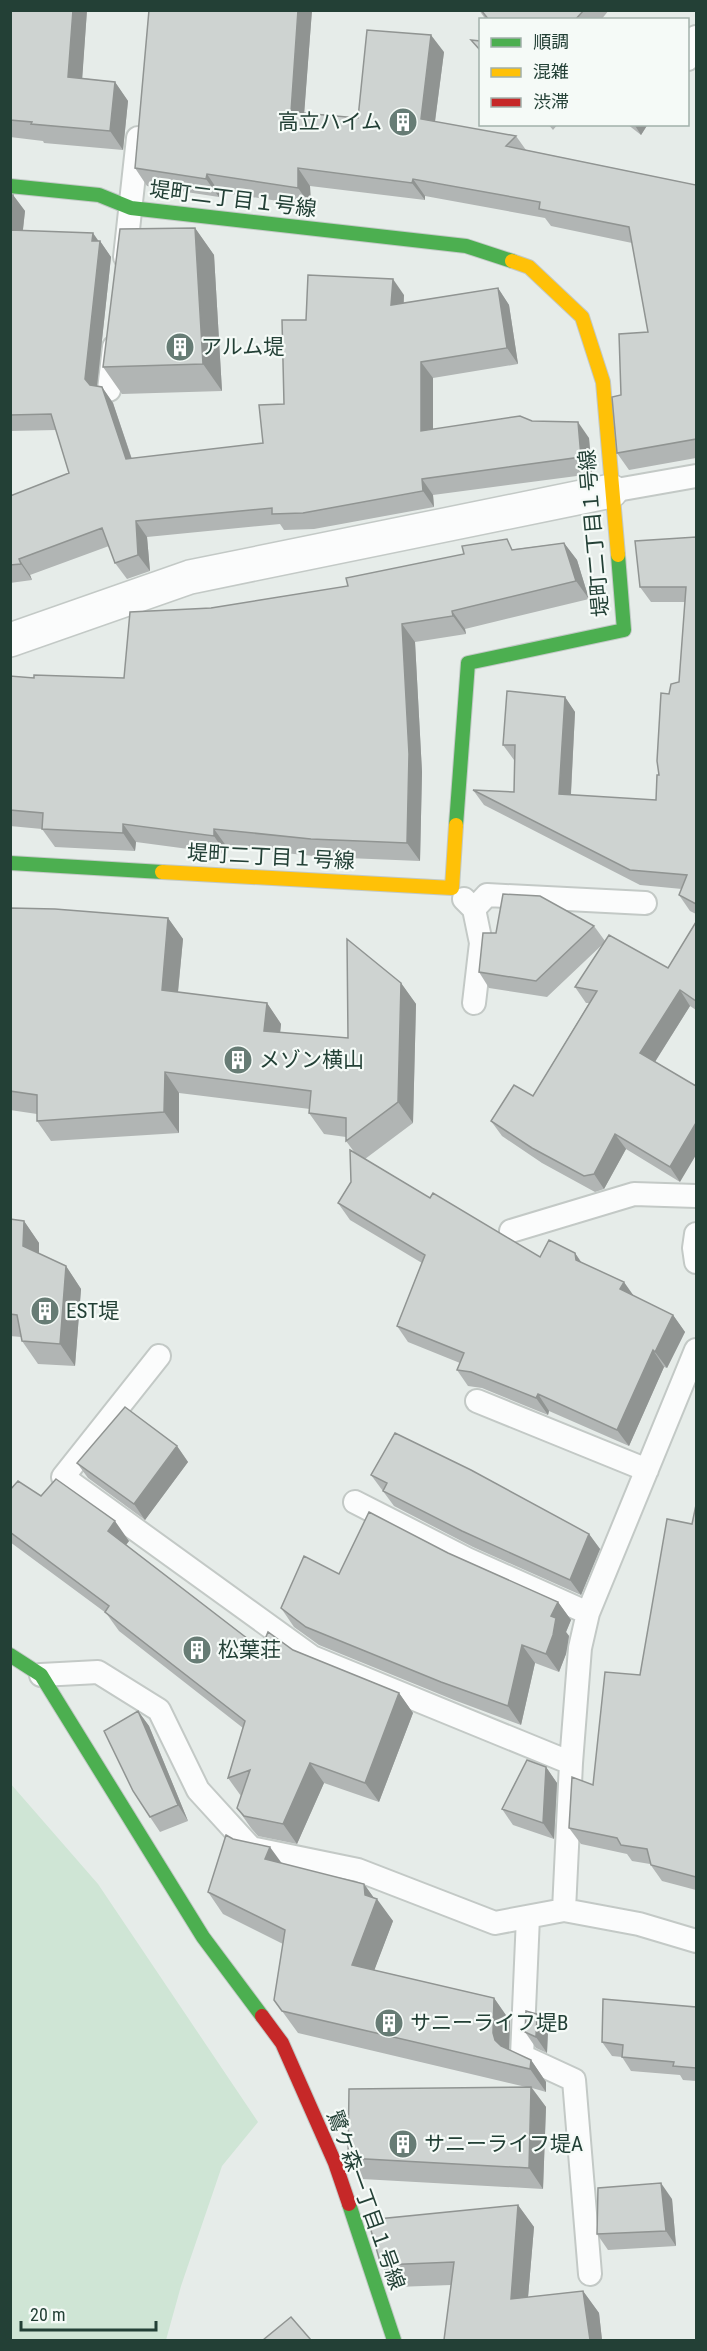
<svg xmlns="http://www.w3.org/2000/svg" width="707" height="2351" font-family="'Roboto Condensed','Noto Sans JP',sans-serif">
<rect width="100%" height="100%" fill="#e6ece9"/>
<path fill="#cfe5d5" d="M10 1783 98 1884 258 2122 222 2166 181 2286 166 2340H11Z"/>
<g fill="none" stroke-linecap="round" stroke-linejoin="round">
<g stroke="#c3c9c6" stroke-width="26">
<path id="lane" d="M688 59 696 37
M125 257 138 138
M109 390 114 347
M611 491 696 476
M464 899 474 909 481 943 474 1003
M474 909 487 895 645 903
M511 1231 634 1194 696 1196
M696 1234 694 1248 696 1262
M696 1350 588 1613 580 1648 571 1763 564 1910 639 1924 696 1941
M159 1356 63 1477 312 1657 571 1763
M477 1401 647 1470
M355 1502 467 1559 588 1613
M41 1675 98 1672 159 1710 198 1790 251 1848 358 1870 495 1923 564 1910
M528 1917 522 2056 574 2080 590 2274"/>
</g>
<g stroke="#c3c9c6" stroke-width="36">
<path id="street" d="M10 640 190 577 611 491"/>
</g>
<g stroke="#c2c9c6" stroke-width="16">
<path id="fast" d="M10 186 99 195 131 208 466 246 512 261
M456 825 468 663 624 630 618 555
M10 863 162 872
M10 1655 41 1675 203 1937 262 2016
M349 2204 394 2340"/>
</g>
<g stroke="#c2c9c6" stroke-width="16">
<path id="slow" d="M512 261 529 267 582 317 603 382 618 555
M162 872 452 888 456 825"/>
</g>
<g stroke="#c2c9c6" stroke-width="16">
<path id="jam" d="M262 2016 282 2043 335 2163 349 2204"/>
</g>
<use href="#lane" stroke="#fbfcfc" stroke-width="22"/>
<use href="#street" stroke="#fbfcfc" stroke-width="33"/>
<use href="#fast" stroke="#4caf50" stroke-width="14"/>
<use href="#slow" stroke="#ffc107" stroke-width="14"/>
<use href="#jam" stroke="#c62828" stroke-width="14"/>
</g>
<path fill="#b1b5b4" d="M10 10H87L82 78 115 82 128 101 123 150 44 143 43 141 10 137Z
M149 10H312L304 113 358 118 444 52 435 122 516 136 526 150 696 185V458L629 470 617 453 621 395 648 332 632 243 551 226 545 218 425 196V200L310 186 311 206 219 192V197L147 186 135 168Z
M479 10H609L601 20H486Z
M548 124H558L553 130Z
M627 124H648L641 135Z
M10 195H13L25 211 23 230 100 241 111 257 97 386 102 387 113 403 132 459 263 443 284 404 306 320 404 295V303L498 288 509 305 518 364 433 378V430L532 421 589 438 592 474 433 495 434 507 314 529 284 530 280 524 147 537 150 571 127 579 115 563 109 546 30 575 32 580 10 583V496L69 473 56 430 10 431Z
M195 228 214 255 222 391 122 394 103 367Z
M696 537V914L690 911 679 895 682 889 640 885 484 805 473 790 514 792V760L503 745 565 697 575 712 571 795 656 800 669 694 679 682 685 602H651L640 587Z
M564 543 577 560 589 599 465 629 466 634 415 642 422 772 420 861 323 857 227 847 226 854 136 842 135 851 55 847 42 829 10 826V676L34 678H124L211 608 348 586 515 549Z
M10 908 168 918 183 939 178 993 267 1003 281 1024 280 1033 348 1038 401 983 416 1004 413 1123 365 1159 430 1198 540 1257 575 1253 582 1263 634 1296 673 1315 685 1332 667 1368 664 1367 629 1446 549 1411 548 1415 482 1388 468 1386 457 1370 460 1363 408 1342 397 1326 422 1263 350 1220 338 1203 351 1182 355 1153 346 1141V1137L324 1134 309 1113 310 1109 179 1093V1133L51 1141 37 1121V1114L10 1110Z
M696 922V1010L690 1006 655 1062 680 1182 626 1149 604 1189 595 1192 542 1163 502 1136 491 1121 533 1096 589 1003H586L575 987 604 943 547 997 489 988 479 972 496 933 594 926 605 941 668 968Z
M10 1219 24 1221 39 1243V1254L66 1266 81 1289 75 1366 38 1364 22 1341 21 1337 10 1336Z
M177 1446 188 1462 145 1520 88 1478 77 1463Z
M371 1475 589 1534 600 1549 581 1595 473 1547 394 1506Z
M10 1490 41 1496 129 1541 126 1545 261 1649 293 1650 399 1693 413 1713 379 1802 324 1783 297 1844 258 1836 251 1828 237 1808 241 1796 228 1778 243 1728 119 1631 106 1613 10 1542Z
M696 1505V1890L662 1881 650 1864 632 1861 627 1854 581 1844 569 1828 593 1785 640 1675 692 1524Z
M448 1553 558 1602 571 1620 566 1632 569 1636 566 1654 559 1672 535 1663 521 1725 454 1700 319 1645 294 1627 281 1608 339 1574Z
M138 1711 149 1726 188 1821 160 1832 150 1817Z
M546 1767 557 1783 554 1839 513 1825 502 1809Z
M282 1864 364 1884 374 1898 393 1921 374 1970 494 1998 510 2021 509 2050 531 2060 546 2082V2092L532 2088 546 2107 543 2189 362 2179 348 2158 526 2087 298 2033 274 2000 283 1944 223 1914 208 1892Z
M696 2007V2081L683 2080 680 2075 631 2071 622 2057 612 2056 602 2042Z
M548 2030 547 2053 536 2048 525 2032Z
M672 2199 676 2246 608 2250 597 2234Z
M518 2205 534 2227 528 2297 583 2291 599 2313 602 2340H444L451 2285 396 2287 381 2265Z"/>
<path fill="#909492" d="M73 10H87L81 96 68 77Z
M298 10H312L303 129 291 112Z
M431 35 444 52 433 136 421 119Z
M115 82 128 101 123 150 110 131Z
M634 124H648L641 135Z
M298 168 310 186 311 206 298 188Z
M207 174 219 192V197L206 179Z
M413 179 425 196V200L412 183Z
M13 195 25 211 21 246 10 230Z
M195 228 214 255 222 391 203 364Z
M93 233 100 243V241L111 257 96 395 85 379Z
M393 279 404 295 402 321 391 305Z
M498 288 509 305 518 364 507 348Z
M421 362 433 378V448L421 431Z
M102 387 113 403 137 475 126 459Z
M578 422 589 438 592 474 581 457Z
M422 479 433 495 434 507 423 491Z
M136 521 147 537 150 571 138 555Z
M564 543 577 560 589 599 576 581Z
M19 559 30 575 32 580 21 564Z
M452 611 465 629 466 634 453 616Z
M402 624 415 642 422 772 420 861 407 843Z
M565 697 575 712 570 810 559 794Z
M123 824 136 842 135 851 123 833Z
M214 829 227 847 226 854 214 836Z
M168 918 183 939 176 1011 162 990Z
M401 983 416 1004 413 1123 398 1102Z
M680 990 690 1006 651 1068 640 1053Z
M267 1003 281 1024 278 1052 264 1031Z
M165 1072 179 1093V1133L164 1112Z
M696 1123V1155L680 1182 670 1167Z
M615 1134 626 1149 604 1189 594 1174Z
M24 1221 39 1243V1269L23 1246Z
M575 1253 586 1270 576 1260Z
M66 1266 81 1289 75 1366 60 1344Z
M624 1282 636 1299 620 1289Z
M673 1315 685 1332 667 1368 655 1352Z
M653 1350 664 1367 629 1446 617 1430Z
M538 1394 549 1411 548 1415 536 1398Z
M177 1446 188 1462 145 1520 134 1504Z
M115 1521 129 1541 122 1550 108 1531Z
M589 1534 600 1549 581 1595 570 1580Z
M558 1602 571 1620 566 1632 569 1636 566 1654 559 1672 546 1654 551 1616Z
M522 1645 535 1663 521 1725 508 1706Z
M399 1693 413 1713 379 1802 365 1783Z
M138 1711 149 1726 188 1821 178 1805Z
M310 1763 324 1783 297 1844 283 1824Z
M546 1767 557 1783 554 1839 543 1823Z
M270 1847 286 1869 265 1859Z
M364 1884 376 1901 377 1899 393 1921 368 1987 352 1965 365 1895Z
M494 1998 510 2021 509 2055 495 2040 493 2033Z
M537 2014 548 2030 547 2053 536 2037Z
M531 2060 546 2082V2092L530 2069Z
M531 2087 546 2107 543 2189 529 2168Z
M661 2183 672 2199 676 2246 666 2231Z
M518 2205 534 2227 526 2321 511 2299Z
M583 2291 599 2313 602 2340H590Z"/>
<path fill="#ced3d1" stroke="#909492" stroke-width="1.5" d="M10 10H73L68 77 115 82 110 131 31 124 32 122 10 120Z
M149 10H298L291 112 358 118 367 30 431 35 421 119 516 136 506 146 696 185V439L617 453 612 397 621 395 619 334 648 332 629 227 539 209 540 202 413 179 412 183 298 168V188L207 174 206 179 135 168Z
M481 10H584L575 20H489Z
M471 40 480 41V50Z
M10 195H13L10 225Z
M195 228 203 364 103 367 120 229Z
M10 230 93 233 92 241H100L85 379 90 385 102 387 126 459 263 443 259 405 284 404 282 320H306L308 275 393 279 391 305 498 288 507 348 421 362V431L520 416 532 421 578 422 581 457 422 479 423 491 303 513 272 514V508L136 521 138 555 115 563 102 528 19 559 21 564 10 565V496L69 473 51 414 10 415Z
M696 537V904L679 895 687 875 630 870 473 790 514 792 515 745H503L507 691 565 697 559 794 656 800 657 775H659L657 761 661 693 669 694 671 684 679 682 686 587H640L635 541Z
M507 539 512 550 564 543 576 581 452 611 453 616 402 624 409 754 407 843 311 839 214 829V836L123 824V833L42 829 43 813 10 810V676L34 678V675L124 678 130 612 211 608 348 586 346 578 464 554 462 546Z
M503 894 540 896 594 926 536 981 479 972 483 933H496Z
M10 908 55 909 168 918 162 990 267 1003 264 1031 348 1038 347 939 401 983 398 1102 346 1141V1118L309 1113 311 1091 165 1072 164 1112 37 1121V1095L10 1091Z
M696 922V1001L680 990 640 1053 696 1086V1123L670 1167 615 1134 594 1174 584 1176 532 1148 491 1121 514 1085 533 1096 597 991 575 987 609 935 668 968Z
M350 1150 430 1198 433 1193 540 1257 549 1240 575 1253 576 1260 624 1282 620 1289 673 1315 655 1352 653 1350 617 1430 538 1394 536 1398 471 1372 457 1370 464 1353 397 1326 425 1255 338 1203 351 1182Z
M10 1219 24 1221 23 1246 66 1266 60 1344 22 1341 17 1315 10 1314Z
M125 1407 177 1446 134 1504 77 1463Z
M395 1433 471 1470 589 1534 570 1580 462 1531 383 1491 387 1483 371 1475Z
M56 1479 115 1521 108 1531 261 1649 268 1632 293 1650 399 1693 365 1783 310 1763 283 1824 244 1816 237 1808 250 1770 228 1778 245 1721 105 1612 109 1606 10 1532V1490L18 1481 41 1496Z
M696 1505V1877L651 1865 647 1849 621 1845 617 1838 569 1828 572 1777 593 1785 605 1672 640 1675 667 1519 692 1524Z
M369 1512 448 1553 558 1602 551 1616 556 1618 553 1635 546 1654 522 1645 508 1706 441 1682 306 1627 281 1608 304 1556 339 1574Z
M138 1711 178 1805 150 1817 133 1791 104 1731Z
M527 1760 546 1767 543 1823 502 1809Z
M226 1835 233 1839 270 1847 265 1859 364 1884 365 1895 377 1899 352 1965 494 1998 493 2033 495 2040 501 2046 531 2060 530 2069 282 2011 274 2000 285 1930 208 1892Z
M603 1999 696 2007V2068L673 2066 674 2062 622 2057 623 2045 602 2042Z
M526 2011 537 2014 536 2037 525 2032Z
M531 2087 529 2168 348 2158 349 2089Z
M661 2183 666 2231 597 2234 598 2188Z
M518 2205 511 2299 583 2291 590 2340H444L454 2262 381 2265 368 2220Z
M291 2317 311 2340H263Z"/>
<defs>
<g id="building-disc" transform="scale(1.5)"><circle r="9.5" fill="#677c75" stroke="#f5faf7"/><path d="M-4-6H4V6H1V3H-1V6H-4ZM-2.5-4.3h1.7v1.8h-1.7ZM.8-4.3h1.7v1.8H.8ZM-2.5-1h1.7V.8h-1.7ZM.8-1h1.7V.8H.8Z" fill="#fff"/></g>
</defs>
<g fill-rule="evenodd">
<use href="#building-disc" x="403" y="122"/>
<use href="#building-disc" x="180" y="347"/>
<use href="#building-disc" x="238" y="1060"/>
<use href="#building-disc" x="45" y="1311"/>
<use href="#building-disc" x="197" y="1650"/>
<use href="#building-disc" x="389" y="2023"/>
<use href="#building-disc" x="403" y="2144"/>
</g>
<g text-anchor="middle" dominant-baseline="central" stroke-width="4.5" stroke-linejoin="round" paint-order="stroke">
<g font-size="21" fill="#234036" stroke="#f5faf7" text-anchor="start">
<text x="382" y="122" text-anchor="end">高立ハイム</text>
<text x="201" y="347">アルム堤</text>
<text x="259" y="1060">メゾン横山</text>
<text x="66" y="1311">EST堤</text>
<text x="218" y="1650">松葉荘</text>
<text x="410" y="2023">サニーライフ堤B</text>
<text x="424" y="2144">サニーライフ堤A</text>
</g>
<g font-size="21" fill="#234036" stroke="#f5faf7">
<text transform="translate(233 199) rotate(7)">堤町二丁目１号線</text>
<text transform="translate(594 533) rotate(-95)">堤町二丁目１号線</text>
<text transform="translate(271 857) rotate(3)">堤町二丁目１号線</text>
<text transform="translate(366 2200) rotate(70)">鷺ケ森一丁目１号線</text>
</g>
</g>
<rect width="707" height="2351" fill="none" stroke="#234036" stroke-width="24"/>
<rect x="479" y="18" width="210" height="108" fill="#f5faf7" stroke="#a1b0aa" stroke-width="1.5"/>
<rect x="491" y="38" width="30" height="9" fill="#4caf50" stroke="#a1b0aa" stroke-width="1.5"/>
<text x="533" y="48" font-size="18" fill="#234036">順調</text>
<rect x="491" y="68" width="30" height="9" fill="#ffc107" stroke="#a1b0aa" stroke-width="1.5"/>
<text x="533" y="78" font-size="18" fill="#234036">混雑</text>
<rect x="491" y="98" width="30" height="9" fill="#c62828" stroke="#a1b0aa" stroke-width="1.5"/>
<text x="533" y="108" font-size="18" fill="#234036">渋滞</text>
<path d="M21 2321v9h135v-9" fill="none" stroke="#234036" stroke-width="3"/>
<text x="30" y="2321" font-size="18" fill="#234036" stroke="#f5faf7" stroke-width="4.5" paint-order="stroke">20 m</text>
</svg>
